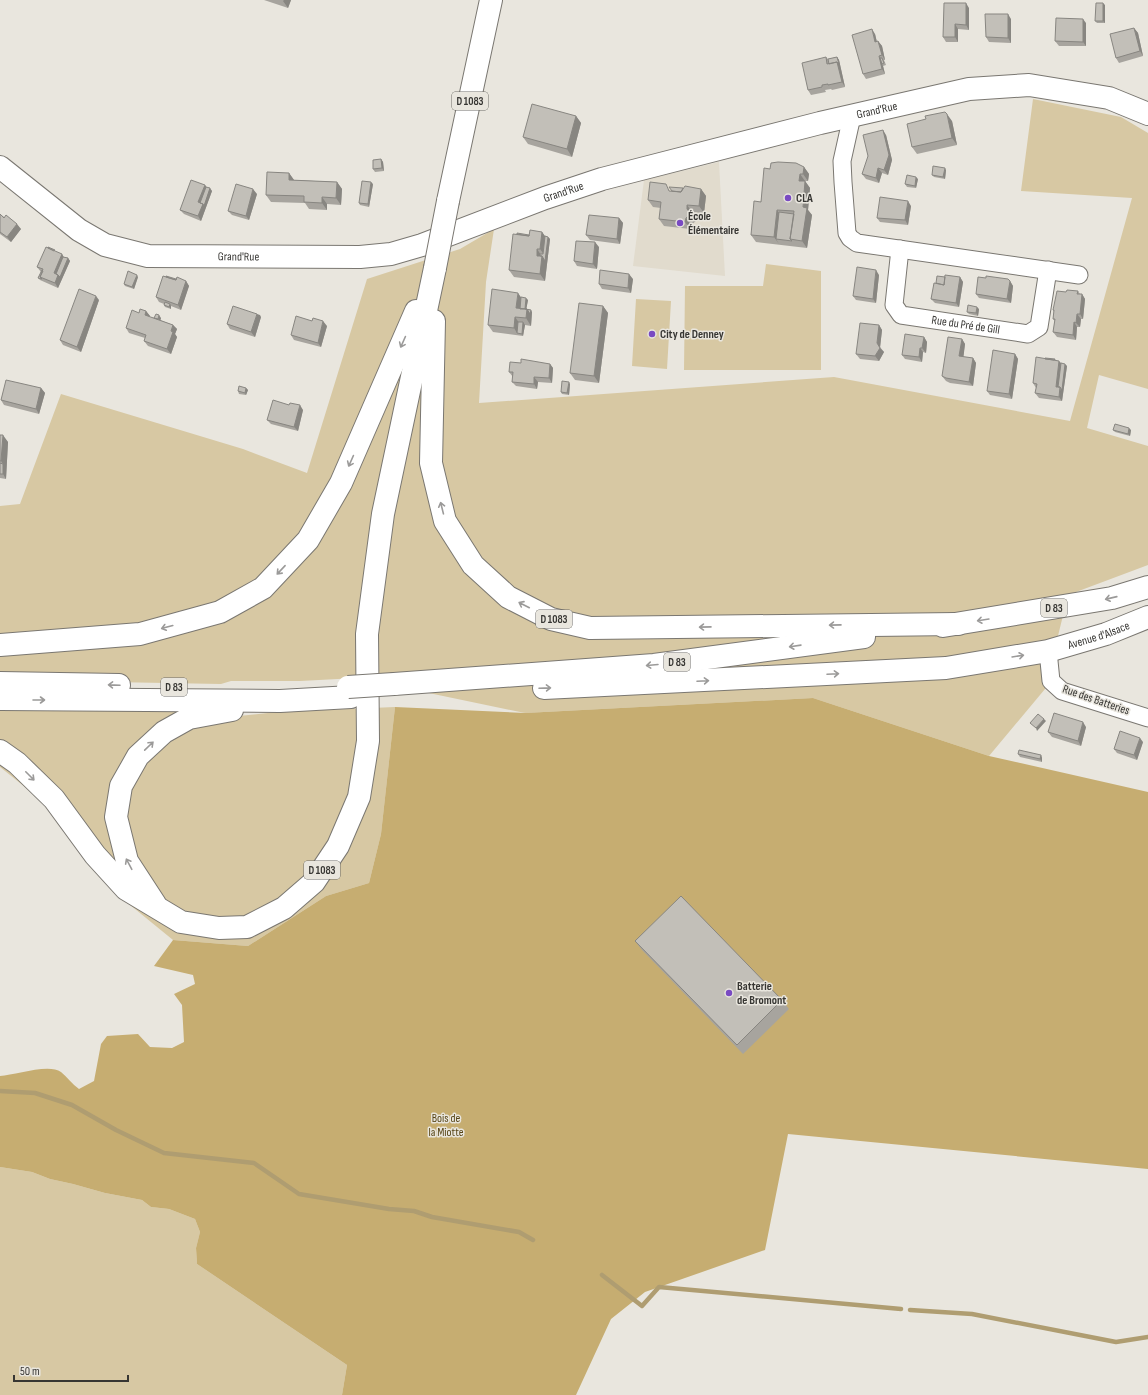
<svg xmlns="http://www.w3.org/2000/svg" width="1148" height="1395" font-family="'Sofia Sans Condensed',sans-serif">
<rect width="100%" height="100%" fill="#e9e6de"/>
<path fill="#e1dbcd" d="M719 162 725 276 633 266 644 180Z"/>
<path fill="#d7c8a3" d="M1033 99 1121 117 1148 133V389L1099 375 1087 428 1148 446V565L1068 595 1045 689 989 756 813 698 525 713 357 678 300 681H231L221 684 0 680V506L20 504 61 394 243 449 307 473 367 279 460 249 494 229 486 282 479 403 834 377 1070 421 1132 198 1021 191Z
M766 264 821 271V370H684L685 286H763Z
M636 299 671 301 667 369 632 366Z
M395 707 381 834 369 883 326 896 248 946 173 940 124 900 45 803 0 767V709L168 711 239 716 277 712Z
M0 1167 32 1172 50 1179 73 1184 105 1193 142 1200 151 1207 169 1209 195 1219 200 1232 196 1248 197 1264 347 1365 342 1395H0Z"/>
<path fill="#c6ad71" d="M813 698 989 756 1148 792V1169L788 1134 765 1250 645 1292 611 1319 576 1395H342L347 1365 197 1264 196 1248 200 1232 195 1219 169 1209 151 1207 142 1200 105 1193 73 1184 50 1179 32 1172 0 1167V1076C15 1075 49 1063 61 1072 67 1077 72 1084 79 1089L94 1081 101 1044 107 1036 138 1034 150 1047 172 1048 184 1042 182 1005 174 994 195 984 193 975 154 966 173 940 248 946 326 896 369 883 381 834 395 707 525 713Z"/>
<g fill="none" stroke-linecap="round" stroke-linejoin="round">
<path stroke="#af9d71" stroke-width="4.5" d="M0 1091 35 1093 72 1105 116 1130 164 1153 254 1163 299 1194 389 1209 414 1211 432 1217 519 1232 533 1240
M602 1275 642 1306 659 1287 901 1309
M910 1310 972 1314 1116 1342 1148 1337"/>
<g stroke="#7a7771" stroke-width="19">
<g id="street">
<path d="M852 116 842 161 843 182 847 233 850 238 857 243 1079 275"/>
<path id="s1" d="M900 249 894 305 901 315 1028 334 1039 327 1048 270"/>
<path d="M1048 651 1051 681 1062 691 1148 718"/>
</g>
</g>
<g stroke="#7a7771" stroke-width="24">
<g id="secondary">
<path id="s2" d="M0 167 79 230 105 245 148 256 360 257 391 254 422 245 545 198 602 179 820 123 969 89 1029 85 1109 98 1148 114"/>
</g>
</g>
<g stroke="#7a7771" stroke-width="24">
<g id="primary">
<path d="M448 201 491 0"/>
<path d="M434 321 431 463 445 521 473 565 508 597 551 619 590 628 958 624"/>
<path d="M943 626 1112 598 1148 587"/>
<path d="M0 645 140 634 220 612 263 588 308 540 341 483 416 311"/>
<path d="M0 683 119 685"/>
<path d="M394 684 654 665 864 637"/>
<path id="s3" d="M544 688 946 668 1048 651 1106 634 1148 617"/>
<path d="M0 699 280 701 351 697"/>
<path d="M0 751 17 763 54 799 95 855 126 889 181 922 219 928 247 927 284 908 314 882 338 846 359 797 368 741 367 634 383 514 435 268"/>
<path d="M155 904 127 861 116 817 121 786 138 756 164 732 189 718 232 710"/>
</g>
</g>
<use href="#street" stroke="#fff" stroke-width="17"/>
<use href="#secondary" stroke="#fff" stroke-width="22"/>
<use href="#primary" stroke="#fff" stroke-width="22"/>
<g stroke="#7a7771" stroke-width="24" stroke-linecap="butt">
<path id="primary-bridge" d="M435 268 448 201
M348 687 394 684"/>
</g>
<use href="#primary-bridge" stroke="#fff" stroke-width="22"/>
</g>
<path fill="#a7a49e" d="M264 0H291L288 8Z
M1105 5V23H1097L1095 21Z
M969 8V30L958 29V42H946L943 37Z
M1011 19V43L989 42 986 37Z
M1086 23V46H1059L1055 41Z
M1134 28 1138 33 1143 56 1119 63 1116 58Z
M875 34 877 42 878 41 882 46 885 60H884L886 65 883 66 885 74 866 79 863 74Z
M826 57 828 59 837 57 839 60 845 87 832 90 831 89 825 90 826 92 811 95 808 90Z
M576 116 581 123 572 157 528 144 523 137Z
M926 119 952 121 957 145 917 154 912 147Z
M886 135 892 160 888 175 882 173 879 183 866 179 862 174Z
M381 159 383 162 384 171 375 172 373 169Z
M804 167 809 174 808 181H805L810 188 808 210 812 215 807 248 756 242 751 235 770 169Z
M946 170 945 179 934 177 932 175Z
M289 173 294 180 337 182 342 189 341 205 327 204V210L309 209 305 203 271 202 266 195Z
M918 179 916 188 907 187 905 184Z
M373 184 369 207 360 205 359 203Z
M205 185 206 187 212 191 201 221 184 214 180 210Z
M683 188 701 189 706 196 704 213 692 212V216L696 221 691 225 690 229 664 226 659 219 661 208 653 207 648 200 671 191Z
M257 194 249 220 232 215 228 211Z
M911 206 908 225 880 222 877 218Z
M0 214 21 229 11 242 0 234Z
M619 218 623 223 620 244 590 240 586 235Z
M542 232 545 236 548 237 550 239 545 281 514 277 509 270 529 235Z
M599 247 597 269 577 266 574 261Z
M56 252 62 254 63 257 68 258 70 261 58 288 40 280 38 278 41 272 37 267Z
M879 275 876 303 856 300 853 296Z
M138 277 134 289 125 286 124 284Z
M945 277H960L963 282 959 307 935 303 931 299 936 283Z
M176 279 186 281 189 286 181 310 171 306V309L165 307 164 305V304L159 302 156 297Z
M633 279 631 293 602 289 599 284Z
M1010 281 1013 286 1011 303 979 298 976 294Z
M1078 291 1080 294H1082L1085 299 1083 319H1081L1080 327H1077L1076 340 1057 337 1053 332 1055 321 1053 319 1054 312 1053 310 1066 292Z
M521 297 528 300 526 309 532 312 531 326 525 325 523 336 493 332 488 325Z
M99 300 81 352 63 345 60 340Z
M603 306 608 313 599 383 575 380 570 373Z
M979 309 978 316 969 314 967 312Z
M146 311 150 316 149 317 155 318H161L160 320 173 325 177 329 175 334 177 337 171 354 148 346 144 341 145 338 129 333 126 328 139 313Z
M261 317 255 337 230 329 227 324Z
M879 325 882 330 880 347 884 352 879 361 860 359 856 354Z
M327 326 321 347 294 340 291 335Z
M924 337 927 342 926 353 923 352 922 362 905 359 902 355Z
M962 339 965 344 963 357 973 358 976 363 973 386 950 383 946 381 942 376Z
M1012 353 1015 354 1018 359 1012 399 990 395 987 391Z
M1045 359H1055L1056 360 1067 366 1062 401 1039 398 1035 393 1036 388 1033 383Z
M521 363 550 364 553 368 552 383 538 382 537 389 516 386 512 382 513 377 509 372Z
M570 384 569 395 562 394 561 392Z
M41 388 45 393 39 414 4 405 1 400Z
M246 388 248 390 246 395 239 394 238 391Z
M289 405 303 410 298 431 271 424 267 420Z
M1113 430H1131L1130 436 1115 432Z
M0 435 8 442 6 479 0 478Z
M1086 727 1081 746 1052 737 1048 732Z
M1143 742 1137 760 1117 753 1114 749Z
M1018 754 1041 755 1042 758V762L1020 757Z
M635 941 782 1000 789 1009 743 1054 642 950Z"/>
<path fill="#888681" d="M284 0H291L288 8 283 1Z
M966 3 969 8V30L966 25Z
M1103 3 1105 5V23L1103 21Z
M1008 14 1011 19V43L1008 38Z
M1083 19 1086 23V46L1083 42Z
M955 24 958 29V42L955 37Z
M1134 28 1138 33 1143 56 1140 51Z
M872 29 875 34 878 47 875 42Z
M878 41 882 46 885 60 882 55Z
M879 56 882 60V64L883 66 885 74 882 69Z
M837 57 839 60 845 87 842 82 837 62Z
M947 114 952 121 957 145 952 138Z
M576 116 581 123 572 157 567 149Z
M883 130 886 135 892 160 888 175 884 170Z
M381 159 383 162 384 171 382 168Z
M804 167 809 174 808 181 803 174Z
M878 168 882 173 879 183 876 178Z
M945 168 946 170 945 179 943 177Z
M289 173 294 180H289Z
M800 174 805 181H799Z
M916 177 918 179 916 188 915 186Z
M805 181 810 188 808 210 812 215 807 248 802 241 803 207Z
M337 182 342 189 341 205 336 198Z
M371 182 373 184 369 207 368 204Z
M205 185 208 189 210 188 212 191 201 221 198 216V202Z
M253 189 257 194 249 220 246 216Z
M701 189 706 196 704 213 699 206Z
M322 197 327 204V210L322 203Z
M908 201 911 206 908 225 905 220Z
M687 205 692 212V216L687 209Z
M777 210 782 217 776 239 779 244 774 237Z
M619 218 623 223 620 244 617 239Z
M686 218 691 225 690 229 685 222Z
M17 224 21 229 11 242 7 237Z
M542 232 547 239 545 256 540 249Z
M548 237 550 239 545 281 540 274 537 256V249L545 261Z
M595 242 599 247 597 269 593 264Z
M62 254 65 259 68 258 70 261 58 288 55 283 54 273Z
M876 270 879 275 876 303 873 299Z
M629 274 633 279 631 293 628 288Z
M137 275 138 277 134 289 132 287Z
M960 277 963 282 959 307 956 303Z
M186 281 189 286 181 310 178 305Z
M1010 281 1013 286 1011 303 1007 299Z
M518 293 523 300 521 313 516 308Z
M1082 294 1085 299 1083 319 1080 314Z
M96 296 99 300 81 352 77 347Z
M526 298 528 300 526 311 525 309Z
M170 304 171 306V309L169 307Z
M603 306 608 313 599 383 594 376Z
M977 307 979 309 978 316 976 313Z
M527 309 531 310 532 312 531 326 526 318Z
M146 311 150 316 148 320 145 315Z
M257 314 260 315 261 317 255 337 251 332Z
M1077 314 1081 319 1080 327 1076 323Z
M159 315 161 318 160 322 158 319Z
M515 317 520 324 517 333 514 328Z
M323 321 327 326 321 347 318 343Z
M523 322 525 325 523 336 522 334Z
M1074 322 1077 327 1076 340 1073 335Z
M173 325 177 329 175 334 177 337 171 354 167 349Z
M879 325 882 330 880 348 877 343Z
M924 337 927 342 926 353 922 348Z
M962 339 965 344 963 361 959 356Z
M880 348 884 352 879 361 875 356Z
M920 348 923 352 922 362 919 357Z
M1015 354 1018 359 1012 399 1009 394Z
M973 358 976 363 973 386 969 382Z
M1059 361 1063 366 1059 389 1056 387Z
M550 364 553 368 552 383 549 378Z
M1065 364 1067 366 1062 401 1059 397Z
M534 377 538 382 537 389 534 384Z
M569 382 570 384 569 395 567 393Z
M41 388 45 393 39 414 36 409Z
M246 388 248 390 246 395 245 393Z
M300 405 303 410 298 431 294 427Z
M1129 428 1131 430 1130 436 1128 434Z
M3 435 8 442 6 479 3 474V464L1 461Z
M1044 719 1046 721 1037 731 1036 728Z
M1083 722 1086 727 1081 746 1078 741Z
M1140 738 1143 742 1137 760 1134 755Z
M1041 755 1042 758V762L1040 759Z"/>
<path fill="#c2bfb8" stroke="#888681" d="M944 3H966V25L955 24V37H943Z
M1096 3H1103V21H1095Z
M985 14H1008V38L986 37Z
M1056 18 1083 19V42L1055 41Z
M1134 28 1140 51 1116 58 1110 34Z
M872 29 875 42 878 41 882 55 879 56 882 69 863 74 852 35Z
M826 57 827 64 837 62 842 82 828 85V84L822 85V87L808 90 802 63Z
M837 57 839 64 837 62 829 64 828 59Z
M880 58H882L884 63 882 64Z
M532 104 576 116 567 149 523 137Z
M945 112 947 114 952 138 912 147 907 124 926 119 925 116Z
M883 130 889 155 884 170 878 168 876 178 862 174 868 156 863 135Z
M381 159 382 168 373 169V160Z
M778 162 796 163 804 167 803 174H800L799 181H805L803 207 807 208 802 241 790 239 794 211 777 210 774 237 751 235 754 201 761 202 764 168 770 169 771 163Z
M933 166 945 168 943 177 932 175Z
M267 172 289 173V180L337 182 336 198 322 197V203L304 202V196L266 195Z
M907 175 916 177 915 186 905 184Z
M191 180 205 185 198 202 203 204 198 216 180 210Z
M362 181 371 182 368 204 359 203Z
M650 182 666 184 669 191 681 192 685 186 701 189 699 206 687 205V209L691 214 686 218 685 222 659 219 661 202 648 200Z
M236 184 253 189 246 216 228 211Z
M206 187 210 188 204 206 203 204 200 203Z
M669 187 683 188 681 192 672 191Z
M880 197 908 201 905 220 877 218Z
M779 212 794 214 790 239 792 241 776 239Z
M0 214 4 218 6 215 17 224 7 237 0 232Z
M589 215 619 218 617 239 586 235Z
M530 230 542 232 540 249H537V256H542L540 274 509 270 513 234 529 236Z
M517 233 529 235V236L517 234Z
M545 236 548 237 545 261 542 256H540V254H543Z
M576 241 595 242 593 264 574 261Z
M46 247 62 254 54 273 58 275 55 283 40 277 43 269 37 267Z
M48 247 55 250 54 251 48 248Z
M63 257 68 258 60 277 58 275 56 274Z
M857 267 876 270 873 299 853 296Z
M42 270 43 271 40 277 42 279 38 278Z
M600 270 629 274 628 288 599 284Z
M128 271 137 275 132 287 124 284Z
M945 275 960 277 956 303 931 299 934 283 944 285Z
M163 276 176 280 177 277 186 281 178 305 156 297Z
M166 276 176 279V280L166 277Z
M937 276 945 277 944 285 936 283Z
M986 276 1008 279 1010 281 1007 299 976 294 978 277 986 278Z
M79 289 96 296 77 347 60 340Z
M492 289 518 293 516 308 527 309 526 318 515 317 514 328 488 325Z
M1067 290 1078 291 1077 294H1082L1080 314H1077L1076 323 1074 322 1073 335 1053 332 1055 319H1053L1054 310H1053L1057 291 1066 292Z
M521 297 526 298 525 309 531 310 530 314 527 309H520Z
M165 302 170 304 169 307 164 305Z
M579 303 603 306 594 376 570 373Z
M968 305 977 307 976 313 967 312Z
M233 306 257 314 251 332 227 324Z
M140 309 146 311 145 315 173 325 171 331 173 332 167 349 144 341 146 335 126 328 132 310 139 313Z
M156 314 159 315 158 319 154 318Z
M296 316 312 321 313 318 323 321 318 343 291 335Z
M518 322H523L522 334 517 333Z
M860 323 879 325 877 343 880 348 875 356 856 354Z
M905 334 924 337 922 348H920L919 357 902 355Z
M948 337 962 339 959 356 973 358 969 382 946 378 942 376Z
M993 350 1015 354 1009 394 987 391Z
M1036 357 1059 361 1056 387H1060L1059 397 1035 393 1037 384 1033 383Z
M1045 358 1055 359 1054 360 1045 359Z
M521 359 550 364 549 378 534 377V384L512 382 513 372H509L510 362 521 363Z
M1061 363 1065 364 1062 390 1060 387H1058Z
M6 380 41 388 36 409 1 400Z
M562 381 569 382 567 393 561 392Z
M239 386 246 388 245 393 238 391Z
M273 400 289 405 290 403 300 405 294 427 267 420Z
M1115 424 1129 428 1128 434 1113 430Z
M0 435H3L1 461H0Z
M0 463 3 464V474H0Z
M1054 713 1083 722 1078 741 1048 732Z
M1038 714 1044 719 1036 728 1030 723Z
M1120 731 1140 738 1134 755 1114 749Z
M1019 750 1041 755 1040 759 1018 754Z
M681 896 782 1000 737 1045 635 941Z"/>
<defs><path id="oneway-shaft" d="M-6 0H5M1.5-3L5.5 0L1.5 3" fill="none" stroke-width="1.6" stroke-linecap="round" stroke-linejoin="round"/></defs>
<g stroke="#9b9a99">
<use href="#oneway-shaft" transform="translate(403 342) rotate(114)"/>
<use href="#oneway-shaft" transform="translate(351 461) rotate(114)"/>
<use href="#oneway-shaft" transform="translate(442 508) rotate(-104)"/>
<use href="#oneway-shaft" transform="translate(281 570) rotate(133)"/>
<use href="#oneway-shaft" transform="translate(1111 598) rotate(167)"/>
<use href="#oneway-shaft" transform="translate(524 605) rotate(-153)"/>
<use href="#oneway-shaft" transform="translate(983 620) rotate(171)"/>
<use href="#oneway-shaft" transform="translate(835 625) rotate(179)"/>
<use href="#oneway-shaft" transform="translate(167 627) rotate(165)"/>
<use href="#oneway-shaft" transform="translate(705 627) rotate(179)"/>
<use href="#oneway-shaft" transform="translate(795 646) rotate(172)"/>
<use href="#oneway-shaft" transform="translate(1018 656) rotate(-9)"/>
<use href="#oneway-shaft" transform="translate(652 665) rotate(175)"/>
<use href="#oneway-shaft" transform="translate(833 674) rotate(-3)"/>
<use href="#oneway-shaft" transform="translate(703 681) rotate(-3)"/>
<use href="#oneway-shaft" transform="translate(114 685) rotate(-178)"/>
<use href="#oneway-shaft" transform="translate(545 688) rotate(-2)"/>
<use href="#oneway-shaft" transform="translate(39 700)"/>
<use href="#oneway-shaft" transform="translate(149 746) rotate(-44)"/>
<use href="#oneway-shaft" transform="translate(30 776) rotate(45)"/>
<use href="#oneway-shaft" transform="translate(129 864) rotate(-118)"/>
</g>
<g fill="#794ac2" stroke="#e9e6de" stroke-width="1.5">
<circle cx="788" cy="198" r="4"/>
<circle cx="680" cy="223" r="4"/>
<circle cx="652" cy="334" r="4"/>
<circle cx="729" cy="993" r="4"/>
</g>
<g text-anchor="middle" dominant-baseline="central" stroke-width="3" stroke-linejoin="round" paint-order="stroke">
<g fill="#e9e6de" stroke="#6c6b66" stroke-width="1">
<rect x="452" y="92" width="36" height="18" rx="3"/>
<rect x="1041" y="599" width="26" height="18" rx="3"/>
<rect x="536" y="610" width="36" height="18" rx="3"/>
<rect x="664" y="653" width="26" height="18" rx="3"/>
<rect x="161" y="678" width="26" height="18" rx="3"/>
<rect x="304" y="861" width="36" height="18" rx="3"/>
</g>
<g font-size="11" font-weight="bold" fill="#373633">
<text x="470" y="101">D 1083</text>
<text x="1054" y="608">D 83</text>
<text x="554" y="619">D 1083</text>
<text x="677" y="662">D 83</text>
<text x="174" y="687">D 83</text>
<text x="322" y="870">D 1083</text>
</g>
<g font-size="12" fill="#373633" stroke="#e9e6de">
<text stroke="none"><textPath href="#s2" startOffset="926">Grand'Rue</textPath></text>
<text stroke="none"><textPath href="#s2" startOffset="602">Grand'Rue</textPath></text>
<text stroke="none"><textPath href="#s2" startOffset="266">Grand'Rue</textPath></text>
<text stroke="none"><textPath href="#s1" startOffset="134">Rue du Pré de Gill</textPath></text>
<text stroke="none"><textPath href="#s3" startOffset="559">Avenue d'Alsace</textPath></text>
<text transform="translate(1096 700) rotate(19)">Rue des Batteries</text>
</g>
<g font-size="12" font-weight="bold" fill="#373633" stroke="#e9e6de" text-anchor="start">
<text x="796" y="198">CLA</text>
<text x="688" y="216">École<tspan x="688" dy="14">Élémentaire</tspan></text>
<text x="660" y="334">City de Denney</text>
<text x="737" y="986">Batterie<tspan x="737" dy="14">de Bromont</tspan></text>
</g>
<g font-size="12" fill="#564415" stroke="#e9e6de">
<text x="446" y="1118">Bois de<tspan x="446" dy="14">la Miotte</tspan></text>
</g>
</g>
<path d="M14 1375v6h114v-6" fill="none" stroke="#373633" stroke-width="2"/>
<text x="20" y="1375" font-size="12" fill="#373633" stroke="#e9e6de" stroke-width="3" paint-order="stroke">50 m</text>
</svg>
